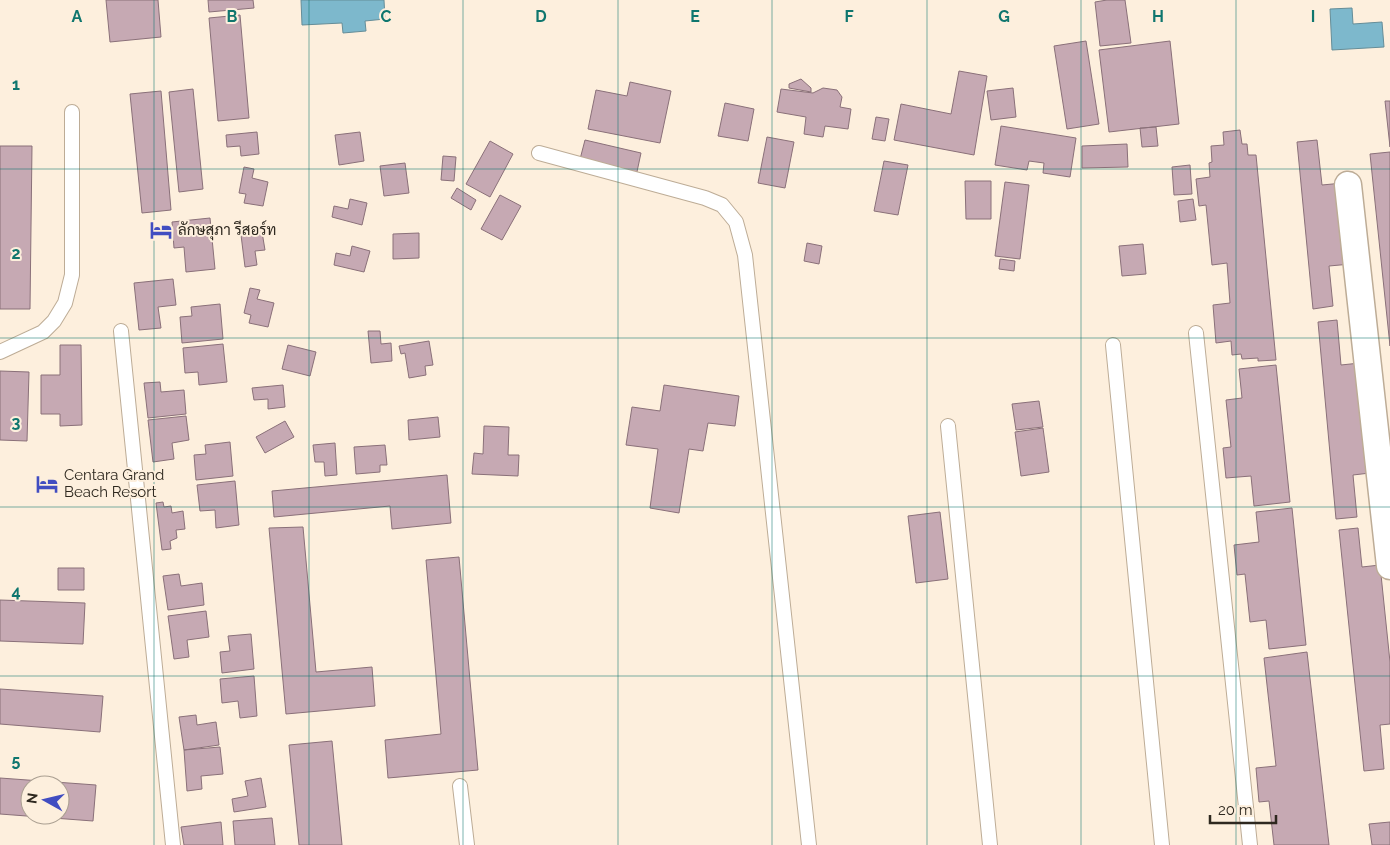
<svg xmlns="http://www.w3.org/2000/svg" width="1390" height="845" font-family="Raleway,Sarabun,sans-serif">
<rect width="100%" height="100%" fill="#fdefdd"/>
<path fill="#7db8cc" stroke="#658d98" d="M301 0H384L385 19 365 21 366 31 343 33 342 23 302 25Z
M1352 8 1353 24 1382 22 1384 47 1332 50 1330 9Z"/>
<path fill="#c6a9b3" stroke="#8a7079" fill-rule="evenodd" d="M106 0H158L161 37 110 42Z
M208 0H253L254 8 209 12Z
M1107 0H1125L1131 43 1100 46 1095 2Z
M240 15 249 118 218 121 209 18Z
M1086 41 1099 124 1067 129 1054 46Z
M1170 41 1179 124 1109 132 1099 50Z
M959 71 987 76 974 155 894 140 901 104 951 114Z
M801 79 811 88V92L789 88V84Z
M630 82 671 91 660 143 588 129 596 90 627 96Z
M823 88 837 90 842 97 840 107 851 109 848 129 825 126 823 137 804 134 806 117 777 112 781 89 813 93Z
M1013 88 1016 117 991 120 987 91Z
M193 89 203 189 179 192 169 92Z
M161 91 171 210 142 213 130 94Z
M1385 101H1390V147Z
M725 103 754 109 748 141 718 136Z
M876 117 889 119 885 141 872 139Z
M1001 126 1076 138 1070 177 1043 173 1044 163 1029 161 1027 170 995 165Z
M1156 127 1158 146 1142 147 1140 128Z
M1240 130 1242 144H1247L1248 155H1256L1276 360 1258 361V358L1242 359 1241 354 1232 355 1231 341 1216 343 1213 305 1230 303 1227 263 1212 265 1206 205 1199 206 1196 179 1210 177 1209 163 1212 162 1211 146 1224 145 1223 132Z
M257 132 259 154 241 156 240 146 227 147 226 135Z
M360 132 364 161 339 165 335 135Z
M767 137 794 142 785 188 758 183Z
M585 140 641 153 635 181 578 167Z
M1317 140 1322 185 1343 183 1351 264 1329 266 1333 306 1313 309 1297 142Z
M490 141 513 154 490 197 466 184Z
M1127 144 1128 167 1082 168V146Z
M0 146H32L30 309H0Z
M1390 152V346L1370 154Z
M443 156 456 157 454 181 441 180Z
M884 161 908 165 898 215 874 211Z
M405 163 409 193 384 196 380 166Z
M1190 165 1192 194 1174 195 1172 167Z
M244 167 254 169 252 178 268 182 263 206 244 203 246 194 239 193Z
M965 181H991V219H966Z
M1005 182 1029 185 1020 259 995 256Z
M457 188 476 200 471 210 451 198Z
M500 195 521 206 502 240 481 229Z
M350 199 367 203 362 225 332 217 334 206 348 209Z
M1193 199 1196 220 1180 222 1178 201Z
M210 218 215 269 186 272 184 247 174 248 172 222Z
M262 232 265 250 255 251 257 265 245 267 241 235Z
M419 233V258L393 259V234Z
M807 243 822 246 819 264 804 261Z
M1143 244 1146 274 1122 276 1119 246Z
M352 246 370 251 364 272 334 265 336 253 350 256Z
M1000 259 1015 261 1014 271 999 269Z
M173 279 176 305 158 307 161 328 139 330 134 283Z
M250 288 260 290 257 299 274 303 268 327 249 323 251 315 244 313Z
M220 304 223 339 182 343 180 317 192 316 191 307Z
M1337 320 1341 365 1360 363 1370 473 1353 475 1357 517 1336 519 1318 322Z
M368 331H380L381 344 391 343 392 361 371 363Z
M429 341 433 365 425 366 426 375 409 378 405 353 401 354 399 346Z
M223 344 227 382 199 385 198 372 185 373 183 348Z
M60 345H81L82 425 60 426V414H41V375H60Z
M288 345 316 352 310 376 282 369Z
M1276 365 1290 502 1254 506 1251 476 1226 478 1223 448 1231 447 1226 400 1242 398 1239 369Z
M0 371 29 372 27 441 0 440Z
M160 382 161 392 184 390 186 414 148 418 144 383Z
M283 385 285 407 268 409V399L254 400 252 388Z
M664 385 739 396 735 426 708 423 703 451 689 449 679 513 650 508 658 449 626 445 632 407 660 411Z
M1039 401 1043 427 1016 430 1012 404Z
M186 416 189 440 172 443 174 459 153 462 148 420Z
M438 417 440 437 409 440 408 420Z
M285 421 294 437 265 453 256 437Z
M484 426 509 427 508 455H519L518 476 472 474 474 453 483 454Z
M1043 428 1049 472 1021 476 1015 432Z
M230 442 233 476 196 480 194 455 206 454 205 445Z
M335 443 337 475 325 476 324 462H315L313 445Z
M385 445 387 465H380V472L356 474 354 447Z
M447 475 451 523 392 529 390 506 274 517 272 491Z
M235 481 239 525 216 528 215 510 200 511 197 485Z
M163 502 164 507 171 506 172 513 183 511 185 529 176 530 177 538 170 541 171 549 162 550 156 503Z
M1292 508 1306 645 1269 649 1266 620 1250 622 1245 574 1237 575 1234 545 1259 542 1256 512Z
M940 512 948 579 916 583 908 516Z
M303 527 316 672 372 667 375 706 286 714 269 528Z
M1358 528 1362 567 1380 565 1390 662V724L1380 725 1384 769 1364 771 1339 530Z
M459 557 478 770 388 778 385 740 441 734 426 560Z
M58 568H84V590H58Z
M179 574 181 586 202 583 204 605 168 610 163 576Z
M0 600 85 603 83 644 0 641Z
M206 611 209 637 187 640 189 657 174 659 168 616Z
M251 634 254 669 222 673 220 652 230 651 228 636Z
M1307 652 1329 845H1274L1269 801 1259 802 1256 768 1276 766 1264 658Z
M254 676 257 716 240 718 238 701 222 703 220 679Z
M0 689 103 696 100 732 0 724Z
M196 715 197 725 216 722 219 745 184 750 179 717Z
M332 741 342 845H299L289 745Z
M220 747 223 774 201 776 202 789 187 791 184 750Z
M0 778 96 785 93 821 0 814ZM30 785H60V815H30Z
M261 778 266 807 234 812 232 799 248 796 245 781Z
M272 818 275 845H235L233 821Z
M221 822 223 845H184L181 827Z
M1390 822V845H1372L1369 824Z"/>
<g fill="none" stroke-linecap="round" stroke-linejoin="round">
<g stroke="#bdac96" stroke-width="16">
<path id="lane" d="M539 153 705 198 722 205 736 222 745 255 809 845
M121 331 173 845
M1196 333 1250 845
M1113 345 1162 845
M0 352 43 332 54 321 65 303 72 275V112
M948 426 990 845
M460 786 467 845"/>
</g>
<g stroke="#bdac96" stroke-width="29">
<path id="street" d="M1348 185 1390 566"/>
</g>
<use href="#lane" stroke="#fff" stroke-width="14"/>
<use href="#street" stroke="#fff" stroke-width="26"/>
</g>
<path fill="none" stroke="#0f766e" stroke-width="1" stroke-opacity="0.55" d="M154 0V845M309 0V845M463 0V845M618 0V845M772 0V845M927 0V845M1081 0V845M1236 0V845M0 169H1390M0 338H1390M0 507H1390M0 676H1390"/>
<defs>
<g id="hotel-bare" transform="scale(1.725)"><path d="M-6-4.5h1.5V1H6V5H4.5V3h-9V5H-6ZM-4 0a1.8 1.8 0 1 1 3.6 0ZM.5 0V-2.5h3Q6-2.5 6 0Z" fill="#414dc1" stroke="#fdefdd" stroke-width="2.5" paint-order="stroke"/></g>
</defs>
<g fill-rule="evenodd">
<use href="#hotel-bare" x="161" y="230"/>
<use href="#hotel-bare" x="47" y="484"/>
</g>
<g text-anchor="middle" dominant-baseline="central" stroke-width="4" stroke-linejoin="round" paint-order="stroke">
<g font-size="15" fill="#2e281f" stroke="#fdefdd" text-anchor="start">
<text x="178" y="230">ลักษสุภา รีสอร์ท</text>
<text x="64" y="475">Centara Grand<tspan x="64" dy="17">Beach Resort</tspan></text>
</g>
</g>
<g font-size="16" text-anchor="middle" font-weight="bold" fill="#0f766e" stroke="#fdefdd" stroke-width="4" stroke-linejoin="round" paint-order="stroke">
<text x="77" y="22">A</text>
<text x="232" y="22">B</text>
<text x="386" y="22">C</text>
<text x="541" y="22">D</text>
<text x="695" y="22">E</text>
<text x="849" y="22">F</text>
<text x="1004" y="22">G</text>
<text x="1158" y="22">H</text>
<text x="1313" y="22">I</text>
<text x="16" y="90">1</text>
<text x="16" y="259">2</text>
<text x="16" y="428">3</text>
<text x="16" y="597">4</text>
<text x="16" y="766">5</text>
</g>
<g transform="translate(45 800) rotate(278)"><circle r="24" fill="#fdefdd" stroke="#aa9f91"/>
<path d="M0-4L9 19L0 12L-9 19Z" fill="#414dc1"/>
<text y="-8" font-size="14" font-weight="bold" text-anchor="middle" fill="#2e281f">N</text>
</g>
<path d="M1210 815v8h66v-8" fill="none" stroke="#2e281f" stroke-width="2.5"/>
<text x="1218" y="815" font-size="15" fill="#2e281f" stroke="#fdefdd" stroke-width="4" paint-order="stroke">20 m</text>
</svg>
